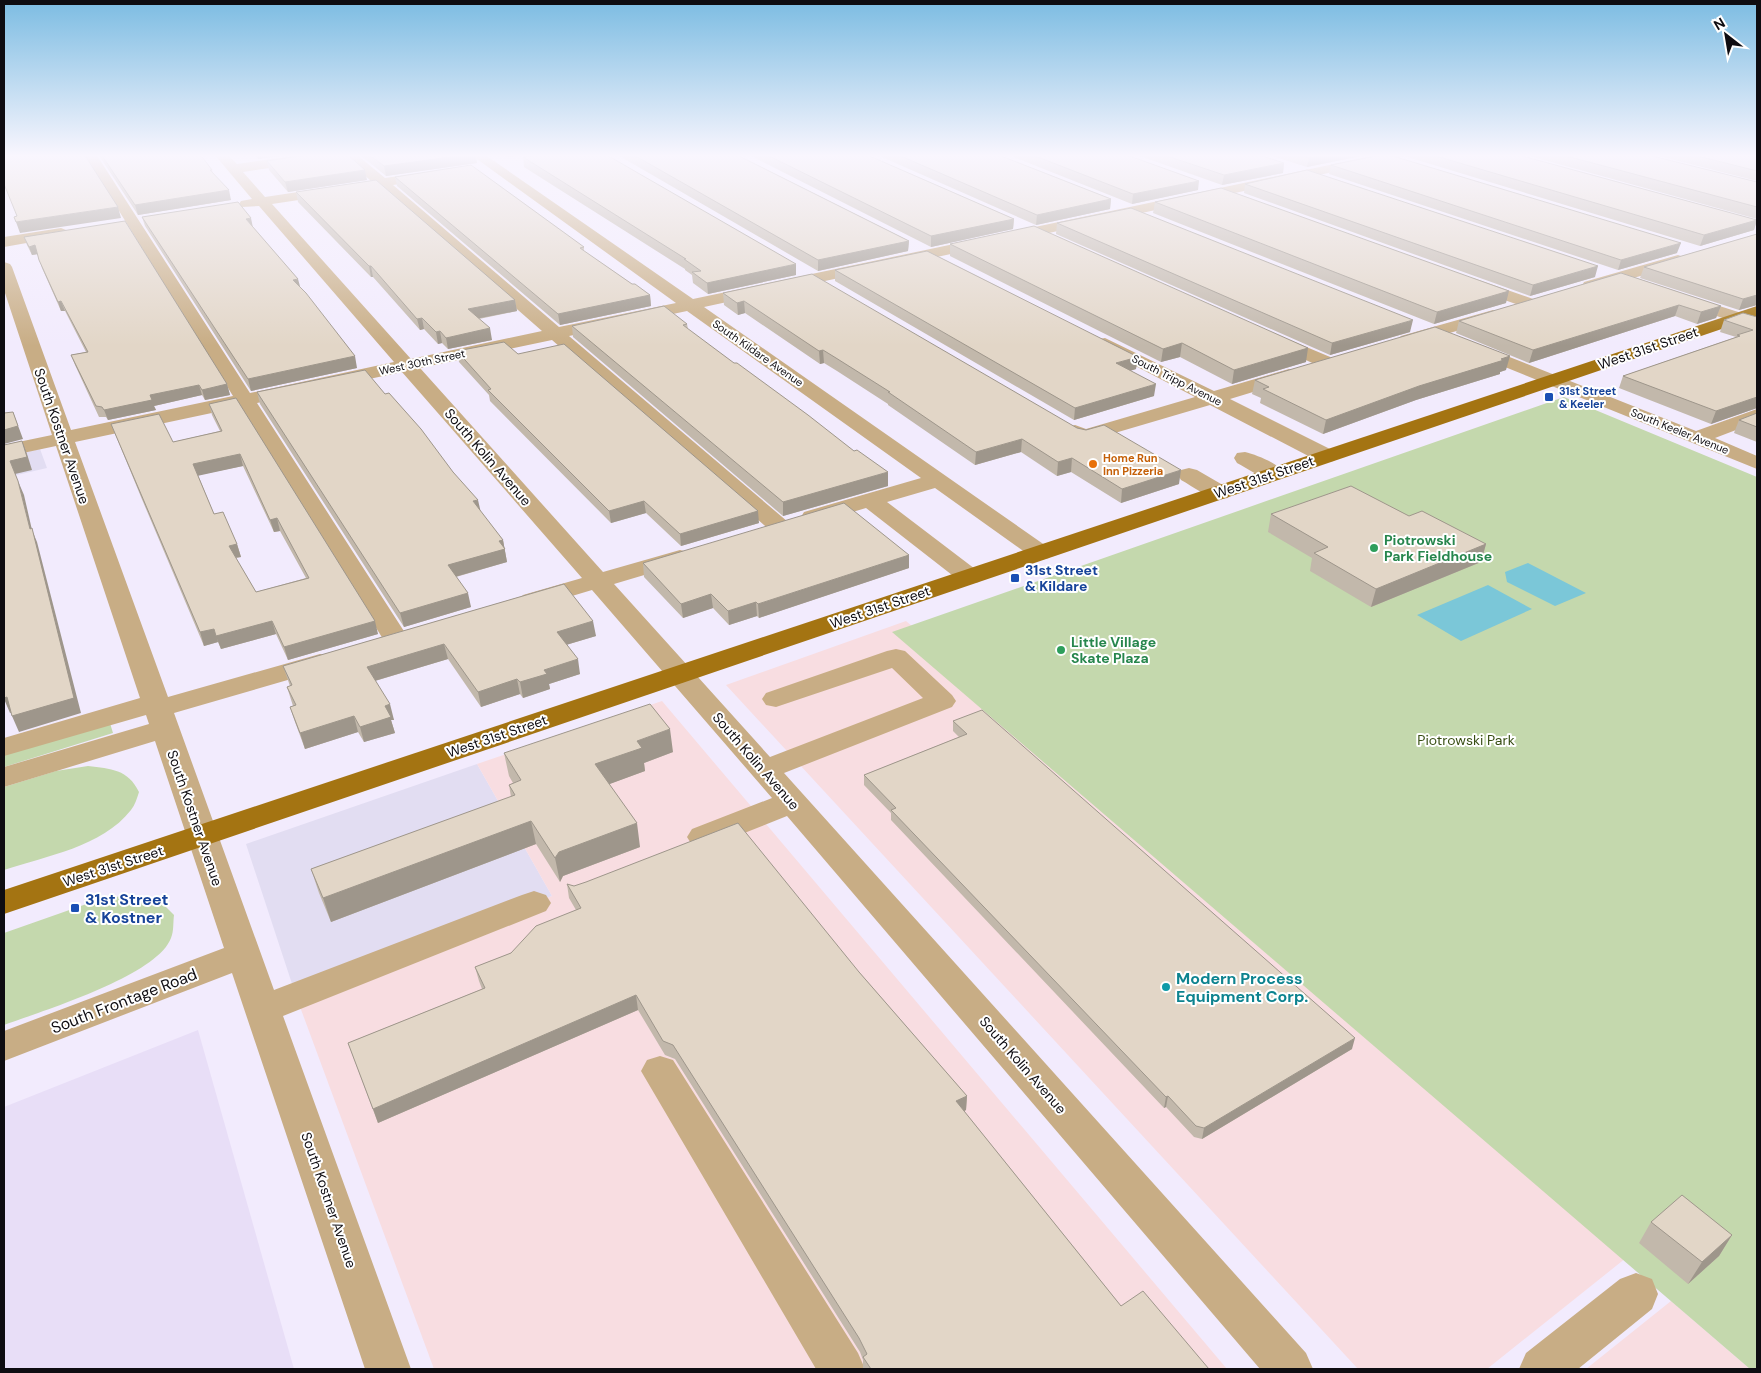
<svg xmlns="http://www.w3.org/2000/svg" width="1761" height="1373" font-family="'DM Sans',sans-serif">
<rect width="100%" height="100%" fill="#f2ebfd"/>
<path fill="#e2ddf2" d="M40 449 47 468 4 478V457Z
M477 764 552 896 296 996 246 844Z"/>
<path fill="#f8dde1" d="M906 621 1641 1246 1487 1369H1358L726 685Z
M662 701 1227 1369H434L296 996 552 896 477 764Z
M1671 1301 1750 1369H1586Z"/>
<path fill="#e8def7" d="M198 1030 294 1369H4V1107Z"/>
<path fill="#c4d8ad" d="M1564 397 1757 477V1369H1750L892 632Z
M109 720 113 733 4 767V751Z
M88 766C111 769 128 769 139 792 137 798 135 805 131 810 102 847 46 856 4 870V787L56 771Z
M121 896 158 899 174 915C173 922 174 931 171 938 157 976 42 1011 4 1025V933L95 901Z"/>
<path fill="#7bc7d8" d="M1528 563 1586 593 1555 606 1507 582 1505 572Z
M1488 585 1532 609 1461 641 1417 615Z"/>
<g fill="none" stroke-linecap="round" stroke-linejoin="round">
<path fill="#c8ad85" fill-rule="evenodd" d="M84 154H96L250 393 394 362 259 206 241 207 239 204 241 201 252 199 214 154H227L237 164 307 154H322L324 157 317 161 243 172 265 197 371 181 342 154H356L385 178 434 171 439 172 441 175 439 178 393 185 559 327 676 303 470 154H484L693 299 1381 154H1404L1403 157 1398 158 704 307 1049 548 1053 553 1049 558 1041 560 1033 558 935 488 887 502 979 572 982 577 979 582 970 584 961 582 866 508 812 524 804 522 801 517 804 512 921 478 687 311 569 336 788 522 792 527 788 532 780 534 772 532 552 340 420 368 603 572 680 550 688 552 692 557 688 562 614 584 770 757 923 698 892 668 776 707 766 705 762 699 766 693 887 651 896 649 905 651 952 695 956 701 952 707 784 773 1306 1353 1313 1369H1260L787 816 714 845 703 848 692 845 687 837 692 829 772 798 592 590 532 608 523 605 519 600 523 595 582 578 402 372 257 403 409 639 405 645 396 647 387 645 383 639 240 407 75 442 168 697 320 654 329 656 333 662 329 668 174 713 274 990 522 895 534 891 546 895 551 903 546 911 283 1016 411 1369H365L232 973 4 1061V1031L224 948 155 741 4 787V767L149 724 146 715 4 756V738L140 698 56 446 4 457V445L52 435 4 290V262L10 264 12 267 71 430 233 396ZM379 188 542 331 411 359 272 204Z
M61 228 66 230 69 233 66 236 4 247V237Z
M1678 255 1684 257 1686 260 1684 263 1590 291 1584 290 1582 286 1584 282Z
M1473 278 1536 300 1539 304 1536 308 1530 309 1467 287 1465 283 1467 279Z
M1682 294 1757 318V329L1676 303 1674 299 1676 295Z
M1493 310 1499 311 1502 315 1499 319 1407 345 1401 344 1398 340 1401 336Z
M1273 333 1335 359 1337 363 1335 367 1328 369 1321 367 1267 342 1264 338 1267 334Z
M1105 338 1214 391 1289 369 1296 371 1299 375 1296 379 1230 399 1334 451 1337 456 1334 461 1326 462 1318 461 1210 405 1091 440C1081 443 1071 440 1065 431L1068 427 1075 425 1086 429 1195 397 1099 347 1096 343 1099 339Z
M1474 343 1696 431 1757 409V422L1715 438 1757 456V469L1468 352 1465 348 1468 344Z
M1245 452C1257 455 1278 463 1285 474L1282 479C1266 483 1251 470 1237 463L1234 458 1237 453Z
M1189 468 1197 470 1228 488 1231 493 1228 498C1211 502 1196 488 1181 480L1178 475 1181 470Z
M660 1056 673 1060 858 1353 865 1369H816L641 1071 647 1060Z
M1636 1273 1652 1279 1658 1294 1652 1309 1578 1369H1519L1526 1353 1620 1279Z"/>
<path fill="#a47412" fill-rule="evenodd" d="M1757 306V317L4 914V890Z"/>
</g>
<path fill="#c2b8ab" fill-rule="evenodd" d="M98 154H200L212 170 213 173 231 200 138 215Z
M253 154H295L258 159Z
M359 154H475L477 163 386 176Z
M504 154H532L509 157Z
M616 154H735L909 241 908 251 818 271Z
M747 154H865L1014 219 1013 229 931 247Z
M875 154H996L1111 199 1110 209 1036 225Z
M1006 154H1124L1198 190 1132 204Z
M1134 154H1256L1284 163 1283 173 1222 185Z
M1265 154H1371L1307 167Z
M1405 154H1514L1757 220 1754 230 1700 246 1404 156Z
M1522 154H1644L1757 182V219Z
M1651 154H1757V181Z
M523 157 796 275 708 294 693 283 692 275 685 270V269L524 167Z
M267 161 367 180 288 192 269 170Z
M1331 165 1677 253 1618 270 1329 174Z
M395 177 584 247V251L632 284 650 295 651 306 560 325 397 186Z
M1245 184 1595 277 1530 296 1244 193Z
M296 192 515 300 517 311 479 319 492 340 448 349 442 343 438 344 424 329 420 330 373 277H371L298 202Z
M1155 202 1506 303 1434 324 1153 213Z
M142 217 253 227 300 288 357 368 251 391 145 226Z
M1057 223 1410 332 1330 355 1056 234Z
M1757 234V305L1739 310 1640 278 1644 267Z
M24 237 227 384 230 395 205 400 202 395 154 406 156 410 108 420 106 417H99L75 365 71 355 86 352 65 311H61L42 268 38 254 32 255 27 245Z
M950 244 1306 362 1232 384 1180 357 1161 362 950 256Z
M835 270 1136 369 1130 371 1154 396 1074 420 835 281Z
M1621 273 1721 306 1716 318 1697 324 1675 316 1529 363 1456 333 1459 321Z
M723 293 1077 428 1179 484 1121 503 1071 472 1057 476 1021 452 975 465 888 405V404L837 371 824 363 820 364 745 313 738 315 724 305Z
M1757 317V408L1711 424 1619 388 1623 376 1736 337 1720 332 1724 320Z
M687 324 688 329 888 486 783 516 573 337 572 326Z
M457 351 518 354 759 523 681 546 646 513 611 523 490 401 489 395 459 362Z
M1506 370 1500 372V374L1416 400 1323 434 1260 403 1261 398 1252 394 1255 380Z
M257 392 480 511 503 540 507 562 456 577 471 607 404 627 260 404Z
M209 404 378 634 288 660 276 634 221 649 218 642 204 646 141 497 111 424 173 442 220 431 212 415ZM243 466 274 532 280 531 306 578 256 592 236 558 241 557 237 544 214 514 198 475Z
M1757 413V442L1734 433 1739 420Z
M1271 514 1409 516 1486 544 1481 562 1371 607 1310 571 1312 558 1268 532Z
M909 555V568L759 618 757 616 729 625 713 608 683 618 644 577 643 563Z
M564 584 596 636 566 645 580 674 549 684 550 689 523 698 520 694 481 707 448 659 375 681 394 720H391L395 733 364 742 358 732 305 749 295 722 290 707 293 706 287 687 290 686 283 666Z
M953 721 1352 1049 1202 1139 1194 1137 1166 1107 1164 1108 891 820V813L864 785V775L959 737 953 731Z
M673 752 644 763 645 771 609 784 640 847 563 876 560 882 536 844 331 922 319 893 311 869 511 797 509 785 513 783 509 776 504 753Z
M567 884 859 972 967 1096 966 1110 964 1111 1121 1306 1209 1369H863V1360L860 1352 675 1059 665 1055 638 1010 378 1123 348 1043 482 989 479 981 475 967 511 953 576 910 569 898Z
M1651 1222 1732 1235 1719 1256 1688 1284 1639 1243Z"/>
<path fill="#9e968b" d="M257 154H295L258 159Z
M469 154H475L477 163 386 176 384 166Z
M508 154H532L509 157Z
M1328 154H1371L1307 167 1309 158Z
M1284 163 1283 173 1222 185 1224 175Z
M365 170 367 180 288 192 285 182Z
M1199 181 1198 190 1132 204 1133 194Z
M229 190 231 200 138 215 135 205Z
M1111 199 1110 209 1036 225 1037 215Z
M118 207 121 218 20 233 16 222Z
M251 218 253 228 246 219Z
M1014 219 1013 229 931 247V236Z
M1757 220 1754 230 1700 246 1704 235Z
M909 241 908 251 818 271V260Z
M1681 243 1677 253 1618 270 1621 260Z
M35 245 38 254 32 255 29 247Z
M796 264V275L708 294 707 283Z
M369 266H371L373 277H371Z
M1598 266 1595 277 1530 296 1533 285Z
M298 279 301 290 293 280Z
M1509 291 1506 303 1434 324 1437 312Z
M650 295 651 306 560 325 558 314Z
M1757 295V305L1739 310 1743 299Z
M515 300 517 311 470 320 468 309Z
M61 301 65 311H61L58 302Z
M744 301 745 313 738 315 737 303Z
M1679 305 1675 316 1529 363 1533 350Z
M1721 306 1716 318 1697 324 1701 312Z
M422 318 424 329 420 330 417 319Z
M1413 320 1410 332 1330 355 1332 343Z
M490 328 492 340 448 349 446 338Z
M440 331 442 343 438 344 436 332Z
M1182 343 1180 357 1161 362 1163 349Z
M1308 348 1306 362 1232 384 1234 370Z
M823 350 824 363 820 364 819 351Z
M355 356 357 368 251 391 248 379Z
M1510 356 1506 370 1500 372V374L1416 400 1323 434 1326 420 1419 386Z
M1138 357 1136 369 1115 375 1116 363Z
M227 384 230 395 205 400 202 390Z
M1156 384 1154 396 1074 420 1075 408Z
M199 385 202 395 154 406 156 410 108 420 104 410 150 395Z
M1757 397V408L1711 424 1716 411Z
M13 412 23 439 4 444V430Z
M1022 439 1021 452 975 465 976 452Z
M22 441 27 454 32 470 15 474 10 461Z
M240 454 243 466 197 476 193 464Z
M1072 458 1071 472 1057 476 1058 462Z
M1181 470 1179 484 1121 503 1122 489Z
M888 472V486L783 516V502Z
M18 481 24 495 32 530 37 542 81 713 19 732 12 716 30 529Z
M478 500 481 513 473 501Z
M644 501 646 513 611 523 609 511Z
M758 511 759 523 681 546 680 534Z
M277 518 280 531 274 532 270 520Z
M503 540 507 562 451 578 448 565 499 541Z
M237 544 241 557 233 558 229 546Z
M1486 544 1481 562 1371 607 1376 589Z
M909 555V568L759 618 758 604Z
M468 593 471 607 404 627 400 613Z
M711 594 713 608 683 618 681 604Z
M756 602 757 616 729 625 728 611Z
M272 621 276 634 221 649 216 636Z
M375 621 378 634 288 660 284 647Z
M593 621 596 636 559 647 557 632Z
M214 629 218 642 204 646 200 632Z
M444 644 448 659 371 682 367 667Z
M578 659 580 674 549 684 550 689 523 698 520 682 544 670Z
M517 679 520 694 481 707 478 692Z
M7 697 14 712 10 713 4 699V698Z
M390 704 394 720H391L395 733 364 742 360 727 385 706Z
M354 716 358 732 305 749 300 733Z
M670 729 673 752 644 763 645 771 599 788 595 764 637 741Z
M531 821 536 844 331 922 323 898Z
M637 823 640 847 563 876 560 882 555 858 559 852Z
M636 995 638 1010 378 1123 373 1109Z
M1355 1038 1352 1049 1202 1139 1204 1128Z
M967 1096 966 1110 956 1116V1101Z
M1168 1096 1166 1107 1164 1108 1166 1097Z
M1732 1235 1719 1256 1688 1284 1702 1262Z"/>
<path fill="#e2d6c7" stroke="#9e968b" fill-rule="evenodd" d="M4 154H84L118 207 16 222 14 217 17 216 4 184Z
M101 154H200L212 170H210L229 190 135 205Z
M313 154H347L365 170 285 182 267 161Z
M368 154H472L384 166Z
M545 154H605L796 264 707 283 692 272 701 271 684 259H686L523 157Z
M632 154H735L909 241 818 260Z
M765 154H865L1014 219 931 236Z
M896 154H996L1111 199 1037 215Z
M1030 154H1124L1199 181 1133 194Z
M1161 154H1256L1284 163 1224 175Z
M1296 154H1328L1309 158Z
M1386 154 1681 243 1621 260 1331 165Z
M1429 154H1515L1757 220 1704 235Z
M1559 154H1644L1757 182V207Z
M1690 154H1757V171Z
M471 165 584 247 580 248 632 284H635L650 295 558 314 395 177Z
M1307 170 1598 266 1533 285 1245 184Z
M376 180 515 300 468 309 490 328 446 338 440 331 436 332 422 318 417 319 371 266H369L296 192Z
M1221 188 1509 291 1437 312 1155 202Z
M238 202 251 218 246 219 298 279 293 280 306 293 355 356 248 379 142 217Z
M1131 208 1413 320 1332 343 1057 223Z
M125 221 227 384 202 390 199 385 150 395 152 400 104 410 102 407 96 406 71 355 88 352 61 301 58 302 39 260 35 245 29 247 24 237Z
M1034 226 1308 348 1234 370 1182 343 1163 349 950 244Z
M1757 234V295L1743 299 1644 267Z
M927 251 1138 357 1116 363 1156 384 1075 408 835 270Z
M1621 273 1721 306 1701 312 1679 305 1533 350 1459 321Z
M812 274 1077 428 1086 430 1104 425 1181 470 1122 489 1072 458 1058 462 1022 439 976 452 888 392H890L836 358 823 350 819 351 744 301 737 303 723 293Z
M664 306 687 324 683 325 734 363H737L808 415 854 451 857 450 888 472 783 502 572 326Z
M1743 313 1757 317V397L1716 411 1623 376 1740 336 1737 335 1753 330 1724 320Z
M1435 327 1510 356 1501 359 1504 360 1419 386 1326 420 1263 389 1269 387 1255 380Z
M504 342 518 354 564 344 758 511 680 534 644 501 609 511 488 390 491 389 457 351Z
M365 370 385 394 389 393 421 429 453 472 478 500 473 501 503 540 499 541 505 549 448 565 468 593 400 613 257 392Z
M236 398 375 621 284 647 272 621 216 636 214 629 200 632 111 424 159 414 173 442 222 431 209 404ZM240 454 270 520 277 518 309 578 256 592 229 546 237 544 223 512 214 514 193 464Z
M13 412 18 426 4 430V413Z
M1757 413V427L1739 420Z
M22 441 27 457 10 461 18 481 30 529 32 528 74 698 12 716 7 697 4 698V445Z
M1351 486 1409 516 1422 511 1486 544 1376 589 1314 553 1328 547 1271 514Z
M844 503 909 555 758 604 756 602 728 611 711 594 681 604 643 563Z
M564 584 593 621 557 632 578 659 544 670 547 674 520 682 517 679 478 692 444 644 367 667 390 704 385 706 391 717 360 727 354 716 300 733 290 707 296 705 287 687 292 685 283 666Z
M650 704 670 729 637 741 642 748 595 764 637 823 559 852 555 858 531 821 323 898 311 869 515 795 509 785 521 780 504 753Z
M982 710 1355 1038 1204 1128 1196 1126 1168 1096 1166 1097 891 810 896 808 864 775 967 734 953 721Z
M738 823 859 972 967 1096 956 1101 1121 1306 1143 1291 1209 1369H871L863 1357 867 1354 859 1338 673 1045 663 1041 636 995 373 1109 348 1043 485 988 475 967 511 953 536 926 581 908 567 884 574 886 586 882Z
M1682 1195 1732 1235 1702 1262 1651 1222Z"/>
<linearGradient id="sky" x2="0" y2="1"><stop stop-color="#7cbce2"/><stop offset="0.45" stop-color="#f9f6fe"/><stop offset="1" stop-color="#f9f6fe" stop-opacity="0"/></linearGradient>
<rect width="1761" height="346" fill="url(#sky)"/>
<g fill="#1a4fb4" stroke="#fff" stroke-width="2">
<rect x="1544" y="392" width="10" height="10" rx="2.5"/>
<rect x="1010" y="573" width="10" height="10" rx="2.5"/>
<rect x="70" y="903" width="10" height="10" rx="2.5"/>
</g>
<circle fill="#e8710a" stroke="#fff" stroke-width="2" cx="1093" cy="464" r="5"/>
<g fill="#2e9e5b" stroke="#fff" stroke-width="2">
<circle cx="1374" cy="548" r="5"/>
<circle cx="1061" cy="650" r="5"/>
</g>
<circle fill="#0f9aa8" stroke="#fff" stroke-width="2" cx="1166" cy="987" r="5"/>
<g text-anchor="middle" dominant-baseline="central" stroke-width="4" stroke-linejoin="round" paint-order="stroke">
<g font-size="11" fill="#0e0c11" stroke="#fff">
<text transform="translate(758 353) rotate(35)">South Kildare Avenue</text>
<text transform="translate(422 362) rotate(-12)">West 30th Street</text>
<text transform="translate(1177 380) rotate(27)">South Tripp Avenue</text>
<text transform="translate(1680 431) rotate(22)">South Keeler Avenue</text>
</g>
<g font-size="11" font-weight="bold" fill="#164399" stroke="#fff" text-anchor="start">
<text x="1559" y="391">31st Street<tspan x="1559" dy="13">&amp; Keeler</tspan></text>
</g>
<g font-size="11" font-weight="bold" fill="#c56008" stroke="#fff" text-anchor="start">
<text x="1103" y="458">Home Run<tspan x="1103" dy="13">Inn Pizzeria</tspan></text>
</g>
<g font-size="14" fill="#0e0c11" stroke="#fff">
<text transform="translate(1648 348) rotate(-19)">West 31st Street</text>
<text transform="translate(62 436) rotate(71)">South Kostner Avenue</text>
<text transform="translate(488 457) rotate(49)">South Kolin Avenue</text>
<text transform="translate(1264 477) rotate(-19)">West 31st Street</text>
<text transform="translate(880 607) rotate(-19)">West 31st Street</text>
<text transform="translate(497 736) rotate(-19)">West 31st Street</text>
<text transform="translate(756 761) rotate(49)">South Kolin Avenue</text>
<text transform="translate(195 818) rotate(71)">South Kostner Avenue</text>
<text transform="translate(113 866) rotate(-18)">West 31st Street</text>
<text transform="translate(1023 1065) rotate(49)">South Kolin Avenue</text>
<text transform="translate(329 1200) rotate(71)">South Kostner Avenue</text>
</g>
<g font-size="14" font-weight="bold" fill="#27864d" stroke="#fff" text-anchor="start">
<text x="1384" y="540">Piotrowski<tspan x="1384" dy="16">Park Fieldhouse</tspan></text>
<text x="1071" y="642">Little Village<tspan x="1071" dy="16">Skate Plaza</tspan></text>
</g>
<g font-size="14" font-weight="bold" fill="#164399" stroke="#fff" text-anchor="start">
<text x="1025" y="570">31st Street<tspan x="1025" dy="16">&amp; Kildare</tspan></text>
</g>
<g font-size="14" fill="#384e13" stroke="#fff">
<text x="1466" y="740">Piotrowski Park</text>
</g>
<g font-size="16" font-weight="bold" fill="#164399" stroke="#fff" text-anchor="start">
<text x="85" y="899">31st Street<tspan x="85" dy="18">&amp; Kostner</tspan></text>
</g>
<g font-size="16" font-weight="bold" fill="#0d838f" stroke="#fff" text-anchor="start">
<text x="1176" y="978">Modern Process<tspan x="1176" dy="18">Equipment Corp.</tspan></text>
</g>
<g font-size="16" fill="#0e0c11" stroke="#fff">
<text transform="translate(124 1001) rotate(-21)">South Frontage Road</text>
</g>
</g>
<rect width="1761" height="1373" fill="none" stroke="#0e0c11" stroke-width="10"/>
<g transform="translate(1726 35) rotate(329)" stroke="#ffffff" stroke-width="4" paint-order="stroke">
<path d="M0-4L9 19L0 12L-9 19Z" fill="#0e0c11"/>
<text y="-8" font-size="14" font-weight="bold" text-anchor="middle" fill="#0e0c11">N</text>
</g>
</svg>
